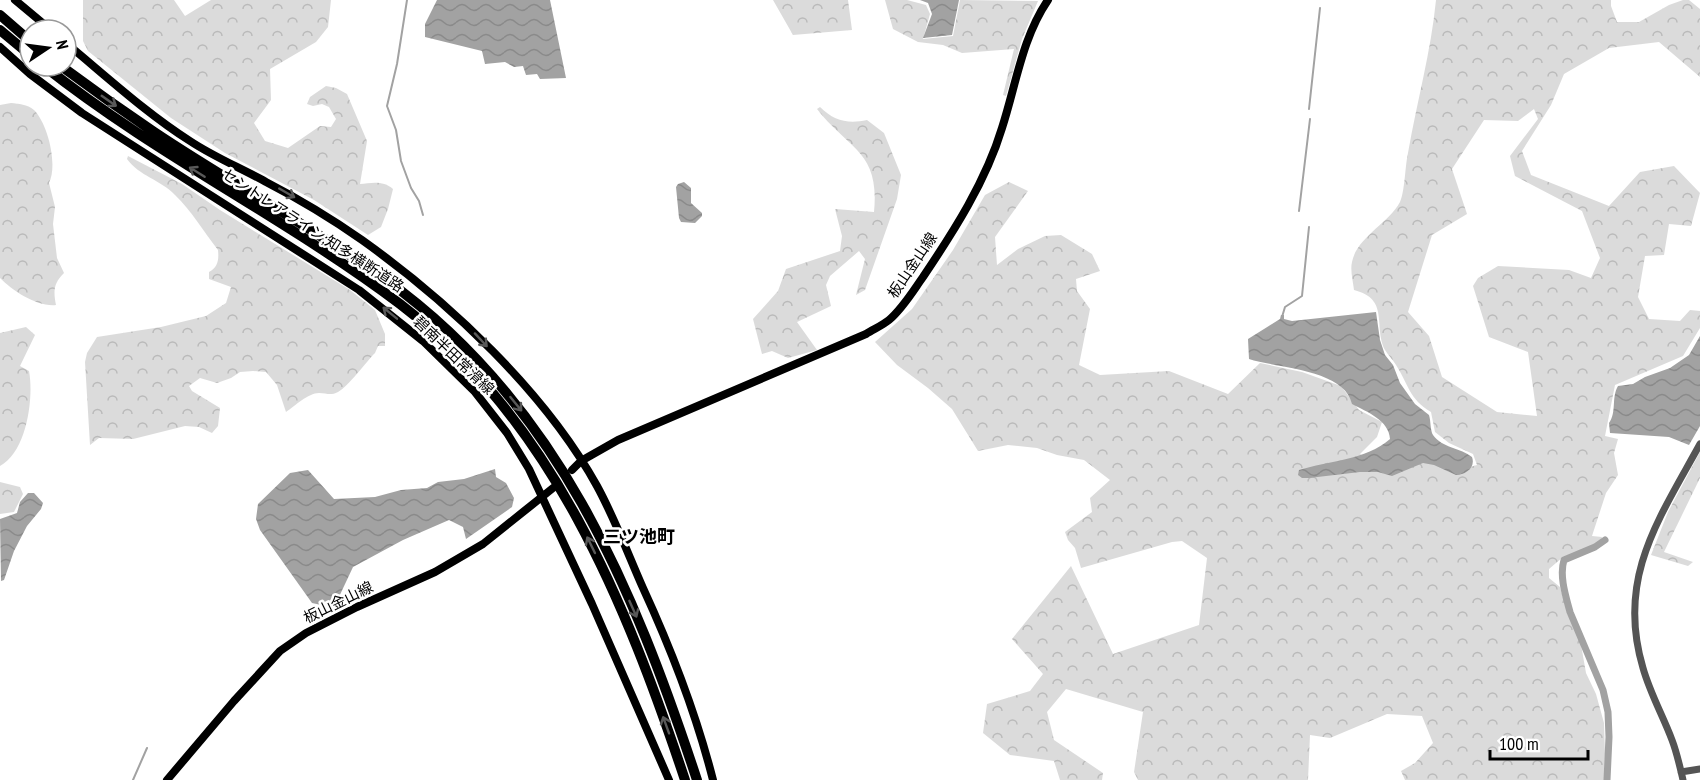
<svg xmlns="http://www.w3.org/2000/svg" width="1700" height="780" font-family="'PT Sans Narrow','Noto Sans JP',sans-serif">
<defs>
<pattern id="forest-crowns" width="20" height="18" patternUnits="userSpaceOnUse" patternTransform="scale(1.5)"><rect width="20" height="18" fill="#dbdbdb"/><path d="M2 6a3 3 0 1 1 6 0M12 15a3 3 0 1 1 6 0" fill="none" stroke="#bababa"/></pattern>
<pattern id="water-waves" width="16" height="10" patternUnits="userSpaceOnUse" patternTransform="scale(1.5)"><rect width="16" height="10" fill="#a2a2a2"/><path d="M0 5q4-4 8 0t8 0" fill="none" stroke="#8a8a8a"/></pattern>
</defs>
<rect width="100%" height="100%" fill="#fff"/>
<path fill="url(#forest-crowns)" fill-rule="evenodd" d="M83 0H174L185 16 211 0H331L328 27 316 42 270 69 271 100 254 123 265 141 288 148 320 126 331 127 336 119 329 107 322 104 313 106 307 104 310 97 326 86 336 88 347 94 367 141 360 184C371 183 383 180 393 189L388 209 381 227 368 235 314 200 225 153 171 118 88 51 83 41Z
M773 0H848L852 30 793 35Z
M885 0H907L926 5 930 14 923 39 953 36 960 0 1038 1 1022 39 1006 96 1003 95 1014 49 962 53 943 45 918 42 893 29Z
M1436 0H1611V6L1617 22H1639L1669 5 1683 0H1689L1700 9V77L1659 42 1609 48 1564 74 1551 105 1522 151 1531 175 1609 206 1640 172 1674 166 1700 193 1691 226 1669 224 1664 255 1645 256 1638 297 1649 319 1680 321 1690 310 1700 311V328L1683 356 1615 385 1605 436 1618 439 1614 453 1618 475 1606 493 1592 536 1602 537 1600 543 1563 557 1549 569V578L1560 587 1568 615 1580 639 1586 673 1596 694 1604 723 1605 754 1604 780H1405L1401 771 1415 763 1433 743 1422 716 1387 714 1330 738 1310 735 1308 780H1138L1134 772 1143 712 1066 689 1047 712 1054 740 1103 773 1102 780H1060L1054 761 1010 755 983 733 987 704 1030 691 1043 674 1012 639 1071 566 1113 654 1199 625 1207 558 1182 541 1172 542 1081 568 1075 548 1068 540 1065 532 1092 512 1090 498 1110 480 1084 460 1057 455 1037 448 1008 445 978 451 952 409 928 388 897 365 875 342 912 309 953 250 985 195 1009 182 1028 191 995 237 997 265 1018 249 1045 236 1061 235 1092 254 1100 271 1076 279 1077 291 1090 309 1079 365 1100 375 1169 371 1228 394 1260 363 1302 372 1341 386 1359 410 1382 422 1377 437 1360 454 1390 471 1419 459 1459 470 1477 465 1473 454 1449 443 1435 432 1431 412C1409 399 1409 385 1396 365 1393 360 1388 355 1385 350 1373 326 1390 299 1354 290 1353 281 1350 270 1352 262 1357 237 1388 224 1400 202 1405 191 1405 166 1408 153 1417 101 1431 52 1436 0ZM1534 109 1538 119 1510 156 1515 176 1582 211 1600 258 1591 278 1569 270 1498 266 1478 278 1473 286 1489 337 1528 352 1537 416 1497 412 1442 377 1429 336 1408 312 1432 235 1467 214 1452 169 1484 120 1518 121Z
M11 103C19 104 27 104 34 110 48 124 58 165 49 183L55 207 53 224 57 258 64 273C54 283 53 290 56 305 37 307 13 291 0 278V105Z
M820 107C834 121 848 124 867 120L884 133 901 175 897 199 865 290 856 295 865 259 859 251 830 276 826 285 831 306 797 322 817 350 788 358 772 351 762 354 753 319 778 291 786 269 840 251 842 236 835 209 874 212C880 151 849 150 817 109Z
M128 156 182 184 220 210 350 290 375 310 385 334V346H378L375 353C366 362 348 387 338 392 330 396 327 393 319 393 308 393 295 406 286 412L277 385 266 372 253 371 240 372 231 378 217 383 200 378 189 386 192 391 220 408 218 426 212 433 199 427 185 426 133 439 99 438 90 445 85 362 87 353 97 337 161 327 206 316 226 303 231 287 209 279V272C218 267 219 260 218 250 204 232 191 210 175 195 161 180 139 176 127 159Z
M26 327 35 335 20 366 29 371C34 397 27 452 0 466V333Z
M1700 452V478L1664 552 1693 562 1688 566 1651 555 1668 512Z
M0 482 20 487 23 494 14 512 0 514Z"/>
<path fill="url(#water-waves)" d="M437 0H550L566 78 540 79 537 74 526 75 523 66 514 67 505 62 485 64 482 51 425 37V24Z
M920 0H959L952 35 923 38 932 14 928 3Z
M684 182 691 188V203L702 213V216L695 223 681 222 679 218 676 187 678 184Z
M1376 312 1380 340 1385 355 1393 365 1400 383 1415 404 1429 415C1431 421 1430 430 1433 435 1442 448 1461 448 1472 457 1476 468 1465 475 1456 475L1434 465 1423 463 1392 476 1378 472H1360L1309 478H1302L1298 475 1299 470C1328 461 1366 460 1390 439 1389 420 1367 412 1352 404 1345 369 1276 368 1249 359L1248 339 1280 319 1281 315H1284V319L1292 321Z
M1700 336V426L1689 445 1669 437 1610 433 1609 423C1617 412 1611 398 1618 386L1633 384 1645 377 1670 368 1689 355Z
M495 469 496 477 506 483 514 498 512 507 466 539 463 527 449 520 403 540 353 567 338 599 326 606 312 603 260 530 256 519 258 504 290 473 308 470 334 499 375 497 401 490 427 488 438 482 464 479Z
M28 493H34L43 503 41 509 27 526 14 551 4 580 1 581 0 519 17 513 20 502Z"/>
<g fill="none" stroke-linecap="round" stroke-linejoin="round">
<path stroke="#a2a2a2" stroke-width="2" d="M407 0 397 64 387 106 396 130 401 161 411 188 419 201 423 215
M1309 109 1320 8
M1299 211 1310 119
M1282 317 1285 307 1302 296 1309 227
M133 780 147 748"/>
<path stroke="#a2a2a2" stroke-width="7" d="M1605 540 1595 547 1564 560C1559 576 1566 597 1570 612L1603 690 1608 712 1609 737 1607 780"/>
<path stroke="#545454" stroke-width="7" d="M1681 772 1700 769
M1683 780C1680 767 1677 753 1672 740 1663 716 1650 693 1643 668 1616 578 1659 519 1700 444"/>
<path stroke="#000" stroke-width="8" d="M15 0 51 30
M66 43C106 76 146 113 190 141 214 157 241 168 266 182 299 199 332 219 362 240 449 302 545 392 597 486 615 519 628 554 643 588 672 651 696 713 713 780
M0 47 30 74 82 113 359 290 423 341 475 392 507 433 529 469 592 604 669 780
M572 470 581 461 618 440 866 334C874 329 883 325 889 320 903 308 913 291 923 277 954 231 986 181 1002 128 1016 85 1022 38 1048 0
M167 780 234 701 280 651 306 633 357 607 435 572 483 544 553 488"/>
<path stroke="#000" stroke-width="10" d="M0 15 30 41
M0 30 30 55
M44 66C156 155 286 218 400 304 553 421 626 603 685 780
M61 66C92 89 123 111 154 132 230 183 311 226 385 279 557 402 633 586 697 780"/>
</g>
<defs><path id="oneway-shaft" d="M-6 0H5M1.5-3L5.5 0L1.5 3" fill="none" stroke-width="1.6" stroke-linecap="round" stroke-linejoin="round" transform="scale(1.5)"/></defs>
<g stroke="#595959">
<use href="#oneway-shaft" transform="translate(109 101) rotate(35)"/>
<use href="#oneway-shaft" transform="translate(197 172) rotate(-148)"/>
<use href="#oneway-shaft" transform="translate(287 193) rotate(30)"/>
<use href="#oneway-shaft" transform="translate(390 313) rotate(-141)"/>
<use href="#oneway-shaft" transform="translate(481 340) rotate(47)"/>
<use href="#oneway-shaft" transform="translate(516 404) rotate(51)"/>
<use href="#oneway-shaft" transform="translate(591 545) rotate(-116)"/>
<use href="#oneway-shaft" transform="translate(633 609) rotate(66)"/>
<use href="#oneway-shaft" transform="translate(666 725) rotate(-110)"/>
</g>
<g text-anchor="middle" dominant-baseline="central" stroke-width="5" stroke-linejoin="round" paint-order="stroke">
<g font-size="15" fill="#000" stroke="#fff">
<text transform="translate(313 230) rotate(33)">セントレアライン;知多横断道路</text>
<text transform="translate(912 265) rotate(-56)">板山金山線</text>
<text transform="translate(454 355) rotate(44)">碧南半田常滑線</text>
<text transform="translate(338 602) rotate(-26)">板山金山線</text>
</g>
<g font-size="18" font-weight="bold" fill="#000" stroke="#fff">
<text x="639" y="536">三ツ池町</text>
</g>
</g>
<g transform="translate(48 48) rotate(77)"><circle r="28" fill="#ffffff" stroke="#999999" stroke-width="1.5"/>
<path d="M0-4.5L10 22L0 15L-10 22Z" fill="#000000"/>
<text y="-9" font-size="16" font-weight="bold" text-anchor="middle" fill="#000000">N</text>
</g>
<path d="M1490 750v9h98v-9" fill="none" stroke="#000000" stroke-width="3"/>
<text x="1499" y="750" font-size="18" fill="#000000" stroke="#ffffff" stroke-width="4.5" paint-order="stroke">100 m</text>
</svg>
